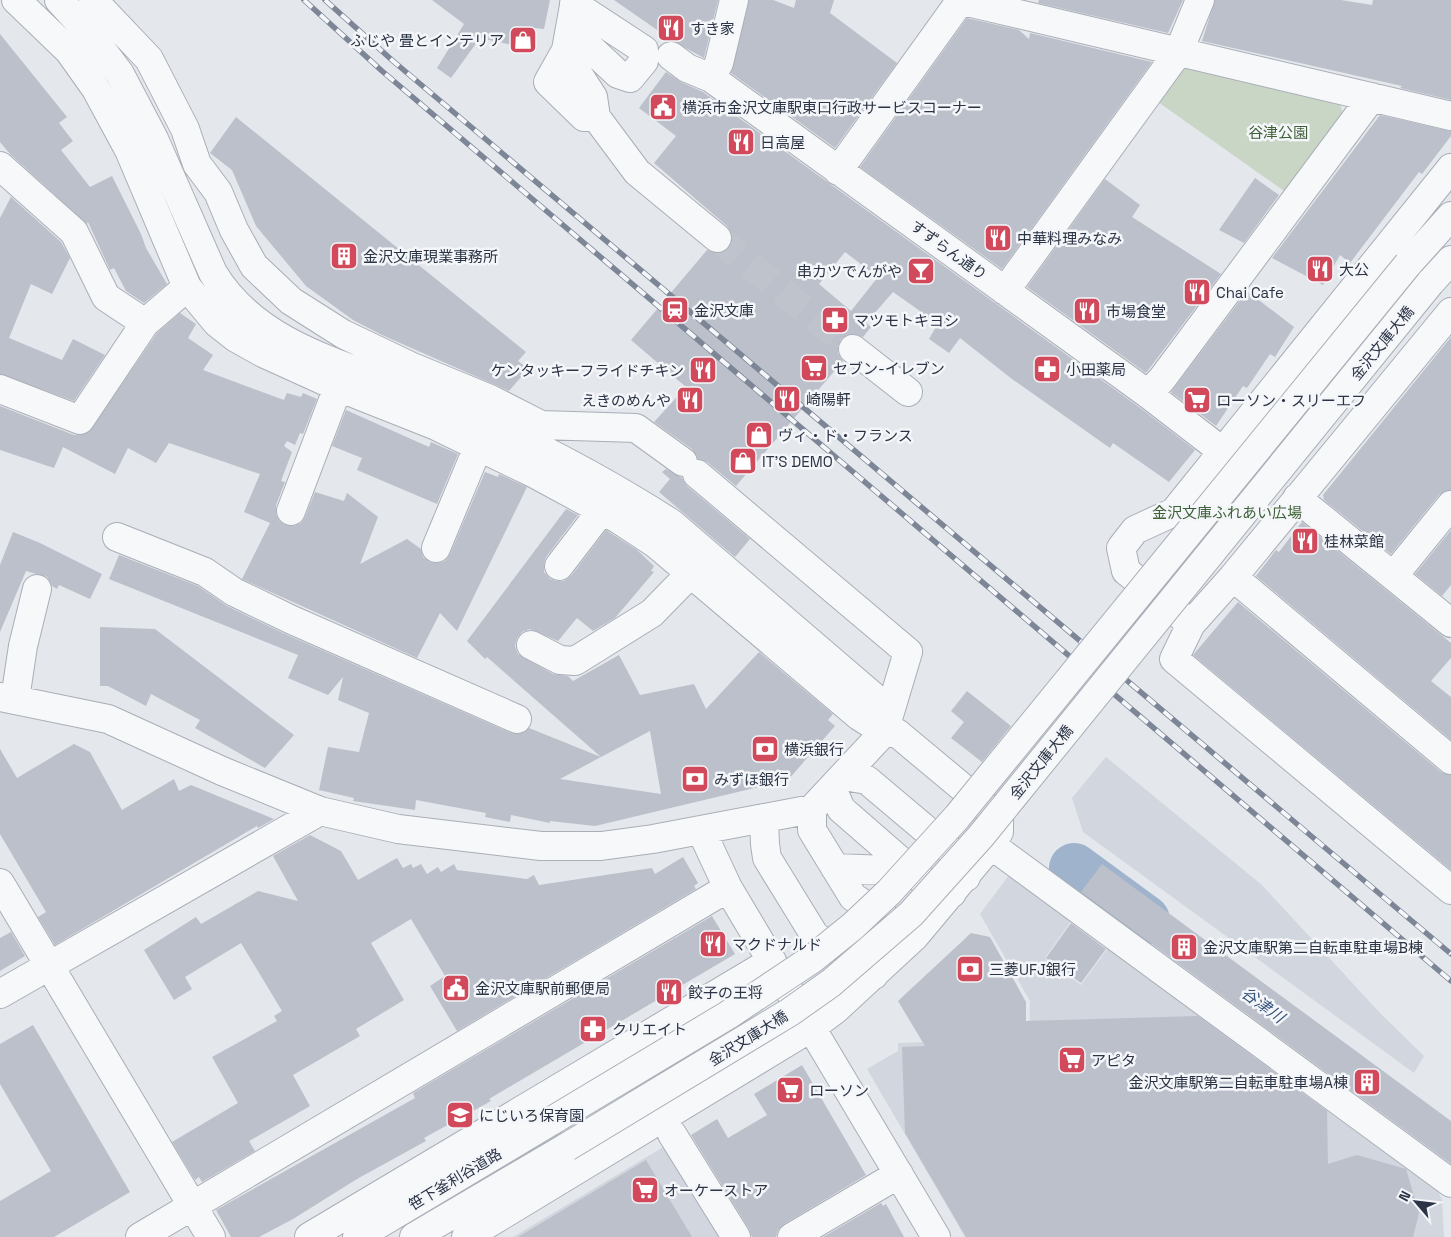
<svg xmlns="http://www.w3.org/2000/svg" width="1451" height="1237" font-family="'Space Grotesk','Noto Sans JP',sans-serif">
<rect width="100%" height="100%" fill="#e4e7ec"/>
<path fill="#d2d6de" d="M1106 757 1262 885 1380 1013 1424 1056 1414 1073 1083 832 1072 798Z
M1009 875 1071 921 1045 958 1081 985 1108 948 1436 1187 1442 1200 1444 1237H965L867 1069 898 1051V1043L1029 1039 1030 1001 980 914Z
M670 1143 728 1237H513Z"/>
<path fill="#c9d6c5" d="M1187 64 1340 103 1344 119 1287 193 1158 102Z"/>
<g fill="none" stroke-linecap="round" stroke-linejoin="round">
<path stroke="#9fb4cc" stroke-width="50" d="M1074 868 1145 920"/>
</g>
<path fill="#bbc0ca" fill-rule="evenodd" d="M432 0H550L544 29 535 28 531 49 480 38 451 78 437 68 464 24Z
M614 0H718L704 58 673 41Z
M749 0H773L794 8 796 0H834L830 13 897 63 835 148 731 73Z
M1039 0H1183L1168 33 1038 3Z
M1215 0H1341L1372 5 1373 0H1451V100L1400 88 1402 86 1202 41Z
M967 18 1019 30 1029 39 1030 33 1152 62 1002 269 860 167Z
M0 34 67 117 59 123 73 141 61 150 90 187 112 176 141 234 146 248 167 284 144 303 126 291 114 268 110 270 88 222 87 224 10 154 0 142Z
M666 72 681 82 703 92 1139 407 1195 450 1169 482 1113 443 1110 448 1012 379 960 338 949 353 929 339 936 327 920 311 893 292 866 323 871 327 863 337 855 334 847 335 841 339 838 347V354L843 361 736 486 707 462 698 459 692 449 654 422 686 387 631 340 707 250 715 253 723 252 729 248 732 240 731 232 727 226 654 163 676 136 639 108ZM845 252 878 277 851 311 819 284Z
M1380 115 1451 131V136L1422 174 1419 172 1350 263 1340 255 1323 285 1272 258Z
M236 117 526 352 518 361 528 369 509 391 382 335 353 320 306 286 256 226 232 170 210 153Z
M1255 178 1279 195 1244 243 1219 230Z
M1105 179 1140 205 1132 217 1221 274 1146 373 1027 287Z
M11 197 61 242 70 258 52 294 31 284 9 338 62 360 73 339 105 355 74 401 0 374V218Z
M1247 291 1294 327 1275 357 1270 354 1247 388 1243 386 1216 426 1171 392Z
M180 313 196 324 188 338 213 355 203 370 284 400 287 393 301 397 303 393 317 399 303 434 300 433 295 445 287 441 284 446 292 452 281 481 285 482 276 505V514L279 521 285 525 294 526 301 523 305 517 315 492 344 501 347 493 378 517 360 564 407 539 421 549 423 557 430 562 438 563 445 561 450 554 485 472 498 477 499 474 527 487 457 631 440 613 417 658 242 579 270 523 244 512 260 474 169 443 156 463 128 448 115 474 63 447 54 468 0 450V406L74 435 88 433 157 333Z
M1451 337V490L1439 495 1391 554 1324 500 1323 495Z
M346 410 429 447 431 442 458 454 437 504 357 470 362 458 332 446Z
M666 469 682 478 687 486 750 539 735 557 659 492 670 479 662 472Z
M566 509 578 515 546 557 544 563V572L550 579 556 581H564L571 576 606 530 637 550 654 566 651 571 654 572 615 618 593 631 577 618 558 641 530 629 522 632 517 638 515 646 518 654 553 674 568 676 573 681 619 655 640 695 694 684 706 709 759 652 833 714 828 720 835 726 788 780 595 826 550 821V823L511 815 510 822 485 817 486 813 416 800 415 810 353 801 354 798 319 790 328 747 359 752 369 713 338 700 343 677 328 695 288 678 298 655 109 579 119 555 198 586 227 606 285 634 511 733 519 734 529 728 601 757 560 779 661 794 650 731 601 757 487 657 485 659 467 641Z
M1302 522 1451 643V658L1431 681 1451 697V740L1256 576 1276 550 1279 552Z
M1451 530V585L1442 596 1415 574Z
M13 532 40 543 102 574 90 599 59 585 57 589 52 586 47 577 26 571 0 632V565Z
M1238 602 1441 772 1451 775V870L1193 655Z
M100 627 155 629 294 735 265 768 195 728 200 720 151 694 146 706 108 686H100Z
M967 691 1011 726 982 762 951 738 964 722 951 711Z
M74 744 90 752 122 810 174 779 179 791 191 785 274 819 258 828 257 826 55 945 38 917 46 912 0 834V749L17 778Z
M310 835 341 851 358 880 397 858 403 868 411 864 413 868 421 864 427 874 438 867 441 872 454 864 457 870 527 879 534 875 539 885 652 868 655 874 683 857 698 883 694 886 696 889 457 1031 430 986 445 976 411 919 371 943 404 1000 356 1029 360 1036 293 1075 310 1106 249 1141 255 1151 202 1182 199 1177 195 1180 172 1142 238 1103 212 1057 277 1021 274 1016 282 1011 241 943 185 977 192 989 174 1000 144 950 196 917 201 924 258 891 298 901 273 856Z
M1102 864 1451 1121V1164L1081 892Z
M712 916 735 954 489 1099 491 1101 424 1138 426 1141 357 1179 293 1219 259 1237H231L216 1210 415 1098 413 1093Z
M1071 923 1106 949 1081 983 1046 958Z
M11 932 25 956 0 971V938Z
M971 933 990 937 1026 1002V1021L1198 1016 1327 1111 1328 1164 1357 1155 1406 1169 1419 1213 1413 1237H966L905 1133 902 1047 925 1046 898 1001Z
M33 1025 130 1192 54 1237H0V1201L51 1171 0 1084V1044Z
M802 1065 866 1175 784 1224 778 1230 776 1237H752L749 1229 691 1135 717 1119 728 1138 767 1115 754 1094Z
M646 1160 692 1237H518Z
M881 1203 883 1206 886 1204 904 1237H823Z"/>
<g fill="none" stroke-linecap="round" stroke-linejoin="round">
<path stroke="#bfc3cb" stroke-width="28" stroke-dasharray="28 14" stroke-linecap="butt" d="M717 238 853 349"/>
<g stroke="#a9aeb7" stroke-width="30">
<path id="minor" d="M16 0 69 51 96 89 129 150 187 287 217 323 236 338 263 353 338 387 434 425 535 474 618 519 656 544 859 716 884 732
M59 0 90 34 120 74 154 139 213 273C261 353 363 368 443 403 522 437 598 476 671 523L875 698 884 732
M93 0 149 59 185 129 197 164 218 192 234 230 254 266 291 301 343 334 410 366 490 399 541 425 636 428 683 462
M959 0 1451 116
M570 29 618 74 630 78 644 61V50L574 4
M566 50 573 66 593 97 596 117H584L548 82 566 50 575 0
M671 56 687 68 711 78 1148 394 1222 451
M711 78 719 63 734 0
M596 117 637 172 717 238
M0 166 74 232 106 297 145 323 187 287
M838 171 961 0
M1408 264 1451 216
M1430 283 1451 260
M1005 291 1179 51 1200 0
M1451 312 1233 577 1191 624 1174 659 1451 890
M853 349 908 392
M0 389 80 420 145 323
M1148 394 1162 379 1372 97
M697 474 908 652 884 732
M1297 498 1451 623
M291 511 338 387
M117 537 205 572 234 592 292 620 517 719
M436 548 478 447
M559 566 602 510
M1394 575 1451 505
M1233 577 1451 760
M1186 620 1126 571 1121 548 1135 530 1174 512 1451 168
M531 645 560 660 575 661 652 613 691 573
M0 697 108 719 222 771 320 811 398 829 541 846H601L653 839 812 809
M15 699 23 646 37 589
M844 776 867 780 956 855 966 877
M832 788 841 809 926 883 952 893
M764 818 765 844 767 858 815 936 874 975
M701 830 728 888 936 1237
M991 845 1451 1183
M835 868 913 871
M0 883 211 1237
M0 994 320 811
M672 1134 736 1237
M140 1237 728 888
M309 1237 772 961
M357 1237 553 1120
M414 1237 567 1147
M466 1237 812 1027 835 1010 914 937 991 845 999 832V818L897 733 884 732 812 809V830L853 897 914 937
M792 1237 899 1174"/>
</g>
<use href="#minor" stroke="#f7f8fa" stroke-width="28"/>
<g stroke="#7d8696" stroke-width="5.5">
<path id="rail" d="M304 0 382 71 1451 981
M325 0 393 61 1451 954"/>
</g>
<use href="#rail" stroke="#f4f6f9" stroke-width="4" stroke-dasharray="11" stroke-linecap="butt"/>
<g stroke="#a9aeb7" stroke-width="30" stroke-linecap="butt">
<path id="minor-bridge" d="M553 1120 728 1015 812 959 853 926 889 892 957 817 1408 264
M567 1147 790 1012 831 983 911 914 981 836 1430 283"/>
</g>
<use href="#minor-bridge" stroke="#f7f8fa" stroke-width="28"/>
</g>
<defs>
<g id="restaurant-square" transform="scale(1.4375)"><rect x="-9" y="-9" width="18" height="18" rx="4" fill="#d1495b" stroke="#f4f6f9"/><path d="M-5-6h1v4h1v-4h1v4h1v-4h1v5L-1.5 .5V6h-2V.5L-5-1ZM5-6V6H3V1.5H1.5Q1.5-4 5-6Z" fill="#fff"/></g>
<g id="shop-square" transform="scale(1.4375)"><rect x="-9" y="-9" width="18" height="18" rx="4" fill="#d1495b" stroke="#f4f6f9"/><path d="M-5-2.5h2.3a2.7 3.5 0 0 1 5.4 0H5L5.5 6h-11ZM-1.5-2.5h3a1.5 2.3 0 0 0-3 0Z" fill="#fff"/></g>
<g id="civic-square" transform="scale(1.4375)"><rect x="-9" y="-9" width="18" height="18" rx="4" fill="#d1495b" stroke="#f4f6f9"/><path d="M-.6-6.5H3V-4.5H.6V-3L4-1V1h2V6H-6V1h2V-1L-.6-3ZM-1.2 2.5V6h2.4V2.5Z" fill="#fff"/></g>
<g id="building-square" transform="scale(1.4375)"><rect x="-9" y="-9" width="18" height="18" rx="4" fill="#d1495b" stroke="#f4f6f9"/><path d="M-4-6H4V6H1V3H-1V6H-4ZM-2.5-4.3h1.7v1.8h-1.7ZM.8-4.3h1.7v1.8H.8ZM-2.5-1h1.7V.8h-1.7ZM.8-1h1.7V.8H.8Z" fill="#fff"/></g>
<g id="bar-square" transform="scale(1.4375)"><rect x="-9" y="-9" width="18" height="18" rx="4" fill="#d1495b" stroke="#f4f6f9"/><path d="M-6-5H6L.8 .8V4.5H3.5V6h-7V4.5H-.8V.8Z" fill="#fff"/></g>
<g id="station-square" transform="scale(1.4375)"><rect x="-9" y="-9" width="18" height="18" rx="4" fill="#d1495b" stroke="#f4f6f9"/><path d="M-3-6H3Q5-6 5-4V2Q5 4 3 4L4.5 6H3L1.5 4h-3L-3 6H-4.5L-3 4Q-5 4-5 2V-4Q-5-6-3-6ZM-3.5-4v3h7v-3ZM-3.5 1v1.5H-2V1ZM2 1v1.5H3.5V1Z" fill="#fff"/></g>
<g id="pharmacy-square" transform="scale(1.4375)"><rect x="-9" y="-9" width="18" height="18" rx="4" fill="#d1495b" stroke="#f4f6f9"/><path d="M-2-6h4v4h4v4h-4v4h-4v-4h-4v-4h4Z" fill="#fff"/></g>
<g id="supermarket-square" transform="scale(1.4375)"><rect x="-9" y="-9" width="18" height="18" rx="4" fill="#d1495b" stroke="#f4f6f9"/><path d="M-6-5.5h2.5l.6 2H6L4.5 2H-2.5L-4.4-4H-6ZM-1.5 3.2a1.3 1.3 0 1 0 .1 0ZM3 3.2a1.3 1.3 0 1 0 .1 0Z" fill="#fff"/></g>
<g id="bank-square" transform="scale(1.4375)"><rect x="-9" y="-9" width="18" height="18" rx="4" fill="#d1495b" stroke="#f4f6f9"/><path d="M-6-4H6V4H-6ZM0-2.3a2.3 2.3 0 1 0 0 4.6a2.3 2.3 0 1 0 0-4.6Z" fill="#fff"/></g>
<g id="school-square" transform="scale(1.4375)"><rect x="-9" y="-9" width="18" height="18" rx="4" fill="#d1495b" stroke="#f4f6f9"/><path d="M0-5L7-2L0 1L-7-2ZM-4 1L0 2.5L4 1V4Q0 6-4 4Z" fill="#fff"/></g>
</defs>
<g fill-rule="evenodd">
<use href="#restaurant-square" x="671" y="28"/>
<use href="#shop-square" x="523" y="40"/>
<use href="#civic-square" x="663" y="107"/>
<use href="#restaurant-square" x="741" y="142"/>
<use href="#restaurant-square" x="998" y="238"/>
<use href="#building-square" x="344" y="256"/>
<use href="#restaurant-square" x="1320" y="269"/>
<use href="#bar-square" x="921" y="271"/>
<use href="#restaurant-square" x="1197" y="292"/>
<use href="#station-square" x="675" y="310"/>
<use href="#restaurant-square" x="1087" y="311"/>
<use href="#pharmacy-square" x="835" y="320"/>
<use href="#supermarket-square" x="814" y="368"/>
<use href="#pharmacy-square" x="1047" y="369"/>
<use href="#restaurant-square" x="703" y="370"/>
<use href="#restaurant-square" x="787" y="399"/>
<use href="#restaurant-square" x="690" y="400"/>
<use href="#supermarket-square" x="1197" y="400"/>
<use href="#shop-square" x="759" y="435"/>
<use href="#shop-square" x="743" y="461"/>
<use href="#restaurant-square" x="1305" y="541"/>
<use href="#bank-square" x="765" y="749"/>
<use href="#bank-square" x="695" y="779"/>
<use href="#restaurant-square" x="713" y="944"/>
<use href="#building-square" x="1184" y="947"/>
<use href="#bank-square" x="970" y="969"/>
<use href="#civic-square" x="456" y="988"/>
<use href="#restaurant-square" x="669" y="992"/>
<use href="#pharmacy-square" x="593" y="1029"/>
<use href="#supermarket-square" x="1072" y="1060"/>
<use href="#building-square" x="1367" y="1082"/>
<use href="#supermarket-square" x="790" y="1090"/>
<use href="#school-square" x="460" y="1115"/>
<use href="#supermarket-square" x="645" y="1190"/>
</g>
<g text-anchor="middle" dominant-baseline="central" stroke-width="5" stroke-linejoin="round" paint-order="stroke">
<g font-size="15" fill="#2b3445" stroke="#f4f6f9" text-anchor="start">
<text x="690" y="28">すき家</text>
<text x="504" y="40" text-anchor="end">ふじや 畳とインテリア</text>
<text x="682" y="107">横浜市金沢文庫駅東口行政サービスコーナー</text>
<text x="760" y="142">日高屋</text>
<text x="1017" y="238">中華料理みなみ</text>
<text x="363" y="256">金沢文庫現業事務所</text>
<text x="1339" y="269">大公</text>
<text x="902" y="271" text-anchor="end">串カツでんがや</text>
<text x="1216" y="292">Chai Cafe</text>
<text x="694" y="310">金沢文庫</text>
<text x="1106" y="311">市場食堂</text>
<text x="854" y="320">マツモトキヨシ</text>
<text x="833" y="368">セブン-イレブン</text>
<text x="1066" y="369">小田薬局</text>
<text x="684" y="370" text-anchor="end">ケンタッキーフライドチキン</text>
<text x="806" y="399">崎陽軒</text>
<text x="671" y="400" text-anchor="end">えきのめんや</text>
<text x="1216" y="400">ローソン・スリーエフ</text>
<text x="778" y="435">ヴィ・ド・フランス</text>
<text x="762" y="461">IT'S DEMO</text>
<text x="1324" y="541">桂林菜館</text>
<text x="784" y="749">横浜銀行</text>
<text x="714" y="779">みずほ銀行</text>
<text x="732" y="944">マクドナルド</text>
<text x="1203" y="947">金沢文庫駅第二自転車駐車場B棟</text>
<text x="989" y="969">三菱UFJ銀行</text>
<text x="475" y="988">金沢文庫駅前郵便局</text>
<text x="688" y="992">餃子の王将</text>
<text x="612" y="1029">クリエイト</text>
<text x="1091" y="1060">アピタ</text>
<text x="1348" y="1082" text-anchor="end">金沢文庫駅第二自転車駐車場A棟</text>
<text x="809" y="1090">ローソン</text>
<text x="479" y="1115">にじいろ保育園</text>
<text x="664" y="1190">オーケーストア</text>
</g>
<g font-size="15" fill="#3f6138" stroke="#f4f6f9">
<text x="1278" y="132">谷津公園</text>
<text x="1227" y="512">金沢文庫ふれあい広場</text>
</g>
<g font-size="15" fill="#2b3445" stroke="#f4f6f9">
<text transform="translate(949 250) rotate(36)">すずらん通り</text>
<text transform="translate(1382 343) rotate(-51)">金沢文庫大橋</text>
<text transform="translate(1041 762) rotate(-51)">金沢文庫大橋</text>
<text transform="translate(748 1038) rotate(-32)">金沢文庫大橋</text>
<text transform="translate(455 1179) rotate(-31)">笹下釜利谷道路</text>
</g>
<g font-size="16" font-style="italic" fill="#34527a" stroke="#f4f6f9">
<text transform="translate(1263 1005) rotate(36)">谷津川</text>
</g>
</g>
<g transform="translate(1416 1202) rotate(298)" stroke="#f4f6f9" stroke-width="4" paint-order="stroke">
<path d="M0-4L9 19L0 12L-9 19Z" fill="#2b3445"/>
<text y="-8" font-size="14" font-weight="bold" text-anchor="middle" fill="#2b3445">N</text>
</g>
</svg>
